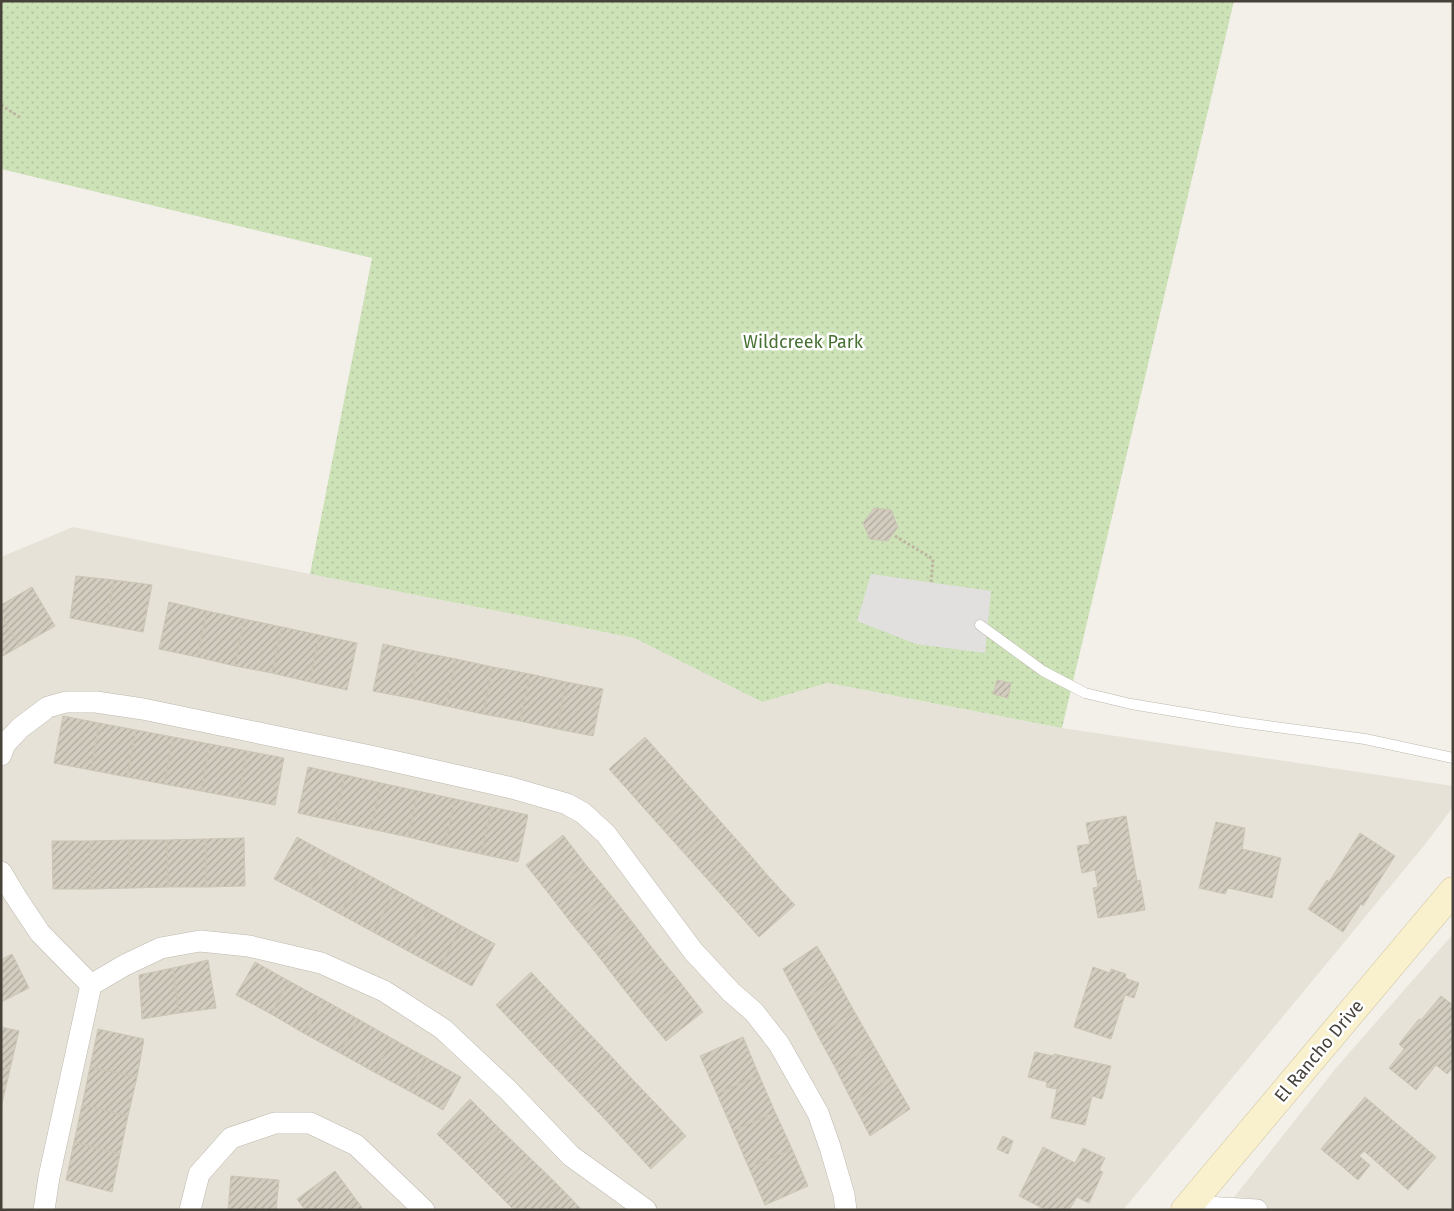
<svg xmlns="http://www.w3.org/2000/svg" width="1454" height="1211" font-family="'Fira Sans',sans-serif">
<defs>
<pattern id="park-dots" width="8" height="8" patternUnits="userSpaceOnUse" patternTransform="scale(1.25)"><rect width="8" height="8" fill="#cde2b7"/><path d="M2 2h.1M6 6h.1" fill="none" stroke="#b1c39e" stroke-width="1.8" stroke-linecap="round"/></pattern>
<pattern id="building-hatch" width="6" height="6" patternUnits="userSpaceOnUse" patternTransform="scale(1.25)"><rect width="6" height="6" fill="#d3cdc0"/><path d="M-1 1l2-2M0 6l6-6M5 7l2-2" fill="none" stroke="#ada89d"/></pattern>
</defs>
<rect width="100%" height="100%" fill="#f3f0ea"/>
<path fill="#e6e2d8" d="M73 527 634 638 762 702 828 683 1062 728 1453 786V807L1427 842 1123 1210H1V557Z
M1453 934V1210H1224L1336 1068Z"/>
<path fill="url(#park-dots)" d="M1 1H1234L1062 728 828 683 762 702 634 638 310 574 372 258 1 169Z"/>
<path fill="#e2e0de" d="M871 574 991 591 985 653 916 644 857 621Z"/>
<path fill="url(#building-hatch)" stroke="#cdc5b4" d="M874 508 891 510 898 527 888 541 870 539 863 523Z
M76 576 114 580 106 625 70 618Z
M114 580 152 585 143 632 106 625Z
M32 587 55 626 20 646 1 615V605Z
M169 602 207 611 197 657 159 649Z
M207 611 244 619 235 666 197 657Z
M1 615 20 646 1 657Z
M244 619 282 627 272 673 235 666Z
M282 627 319 635 310 682 272 673Z
M319 635 357 643 347 690 310 682Z
M383 644 419 652 410 698 373 691Z
M419 652 456 659 446 706 410 698Z
M456 659 493 667 483 714 446 706Z
M493 667 530 674 520 721 483 714Z
M530 674 566 682 557 729 520 721Z
M997 680 1011 683 1008 698 993 694Z
M566 682 603 689 593 736 557 729Z
M63 716 99 723 91 770 54 763Z
M99 723 136 730 127 777 91 770Z
M136 730 173 737 164 784 127 777Z
M173 737 210 744 201 791 164 784Z
M645 737 670 765 634 797 609 769Z
M210 744 247 751 238 798 201 791Z
M247 751 284 758 275 805 238 798Z
M670 765 695 793 659 825 634 797Z
M308 767 345 775 335 821 298 813Z
M345 775 381 783 371 829 335 821Z
M381 783 418 791 408 837 371 829Z
M418 791 455 799 445 846 408 837Z
M695 793 720 821 684 853 659 825Z
M455 799 492 807 481 854 445 846Z
M492 807 528 815 518 862 481 854Z
M1126 816 1137 881 1140 880 1145 910 1098 918 1093 888 1098 887 1095 870 1082 873 1077 846 1090 844 1086 823Z
M720 821 745 849 709 881 684 853Z
M1216 822 1245 828 1242 849 1281 858 1272 898 1228 888 1225 894 1199 888Z
M1360 833 1395 856 1363 906 1361 904 1343 932 1308 909 1327 880 1329 882Z
M563 835 586 865 549 894 526 865Z
M297 837 330 855 307 896 274 879Z
M244 838 245 886 206 887V839Z
M206 839V887H168L167 840Z
M129 840H167L168 887 130 888Z
M129 840 130 888 91 889 90 841Z
M52 841H90L91 889H53Z
M745 849 769 877 734 909 709 881Z
M330 855 363 872 340 914 307 896Z
M586 865 610 894 572 924 549 894Z
M363 872 396 890 373 932 340 914Z
M769 877 795 905 759 937 734 909Z
M396 890 429 908 406 950 373 932Z
M610 894 633 923 596 953 572 924Z
M429 908 462 926 439 968 406 950Z
M633 923 656 953 619 983 596 953Z
M462 926 495 944 472 986 439 968Z
M817 946 836 978 801 1003 783 969Z
M656 953 680 982 642 1012 619 983Z
M12 954 29 988 1 1002V960Z
M208 960 216 1008 179 1013 173 968Z
M255 962 289 981 271 1014 236 995Z
M1093 967 1110 973 1111 969 1126 974 1125 978 1139 983 1134 998 1125 995 1111 1039 1074 1027Z
M173 968 179 1013 142 1019 139 975Z
M531 972 557 1000 522 1032 496 1005Z
M836 978 854 1011 818 1036 801 1003Z
M289 981 324 1000 305 1034 271 1014Z
M680 982 703 1012 666 1041 642 1012Z
M1441 996 1453 1005V1067L1447 1074 1436 1065 1416 1090 1389 1068 1404 1049 1399 1044 1419 1019 1421 1020Z
M324 1000 358 1019 340 1053 305 1034Z
M557 1000 583 1027 548 1060 522 1032Z
M854 1011 873 1044 836 1069 818 1036Z
M358 1019 393 1039 374 1072 340 1053Z
M1 1027 19 1031 10 1069 1 1067Z
M583 1027 609 1054 574 1087 548 1060Z
M98 1029 144 1039 137 1077 90 1067Z
M743 1037 759 1075 717 1094 700 1056Z
M393 1039 427 1058 409 1091 374 1072Z
M873 1044 891 1076 853 1103 836 1069Z
M1035 1052 1053 1056 1054 1054 1111 1066 1102 1099 1092 1096 1085 1125 1051 1118 1057 1089 1046 1087 1047 1082 1028 1077Z
M609 1054 634 1081 600 1114 574 1087Z
M427 1058 461 1077 443 1110 409 1091Z
M1 1067 10 1069 1 1108Z
M90 1067 137 1077 128 1116 82 1105Z
M759 1075 775 1112 733 1131 717 1094Z
M891 1076 910 1109 870 1136 853 1103Z
M634 1081 660 1108 625 1141 600 1114Z
M1365 1097 1436 1157 1408 1190 1364 1151 1359 1156 1370 1165 1358 1180 1321 1149Z
M470 1099 499 1128 467 1163 437 1134Z
M82 1105 128 1116 120 1154 74 1142Z
M660 1108 686 1136 651 1169 625 1141Z
M775 1112 792 1149 749 1168 733 1131Z
M499 1128 529 1157 497 1193 467 1163Z
M1003 1136 1013 1141 1008 1154 997 1149Z
M74 1142 120 1154 112 1192 66 1180Z
M1043 1147 1075 1163 1083 1148 1105 1158 1099 1170 1103 1172 1089 1203 1077 1197 1069 1210H1046L1019 1196Z
M792 1149 808 1186 765 1205 749 1168Z
M529 1157 558 1185 537 1210H514L497 1193Z
M335 1171 357 1201 345 1210H305L297 1199Z
M231 1176 279 1180 276 1210H228Z
M558 1185 582 1210H537Z
M357 1201 364 1210H345Z"/>
<g fill="none" stroke-linecap="round" stroke-linejoin="round">
<g stroke="#bdb8ad" stroke-width="11">
<path id="service" d="M980 625 1043 671 1085 693 1131 704 1239 722 1365 739 1453 758"/>
</g>
<g stroke="#bdb8ad" stroke-width="22">
<path id="minor" d="M1 755 5 744 20 728 48 707 66 702H96L143 709 375 757 512 788 567 804 583 813 606 834 693 951 731 992 754 1012 779 1044 818 1113 830 1147 844 1195 846 1210
M1 872 16 897 40 933 91 985 125 965 161 948 200 941 249 946 321 963 384 991 443 1029 508 1090 571 1156 646 1210
M1189 1206 1257 1210
M44 1210 49 1177 91 985
M190 1210 199 1174 231 1138 275 1123H310L356 1145 424 1210"/>
</g>
<g stroke="#cdc39e" stroke-width="29">
<path id="secondary" d="M1185 1210 1453 891"/>
</g>
<path stroke="#bdb4a0" stroke-width="3" stroke-dasharray="2.5 2.5" stroke-linecap="butt" d="M1 105 21 118
M895 536 933 559 931 582"/>
<use href="#service" stroke="#fff" stroke-width="10"/>
<use href="#minor" stroke="#fff" stroke-width="21"/>
<use href="#secondary" stroke="#f9f0ce" stroke-width="28"/>
</g>
<g text-anchor="middle" dominant-baseline="central" stroke-width="5" stroke-linejoin="round" paint-order="stroke">
<g font-size="18" fill="#477132" stroke="#fff">
<text x="803" y="342">Wildcreek Park</text>
</g>
<g font-size="18" fill="#464139" stroke="#fff">
<text transform="translate(1319 1051) rotate(-50)">El Rancho Drive</text>
</g>
</g>
<rect width="1454" height="1211" fill="none" stroke="#464139" stroke-width="5"/>
</svg>
